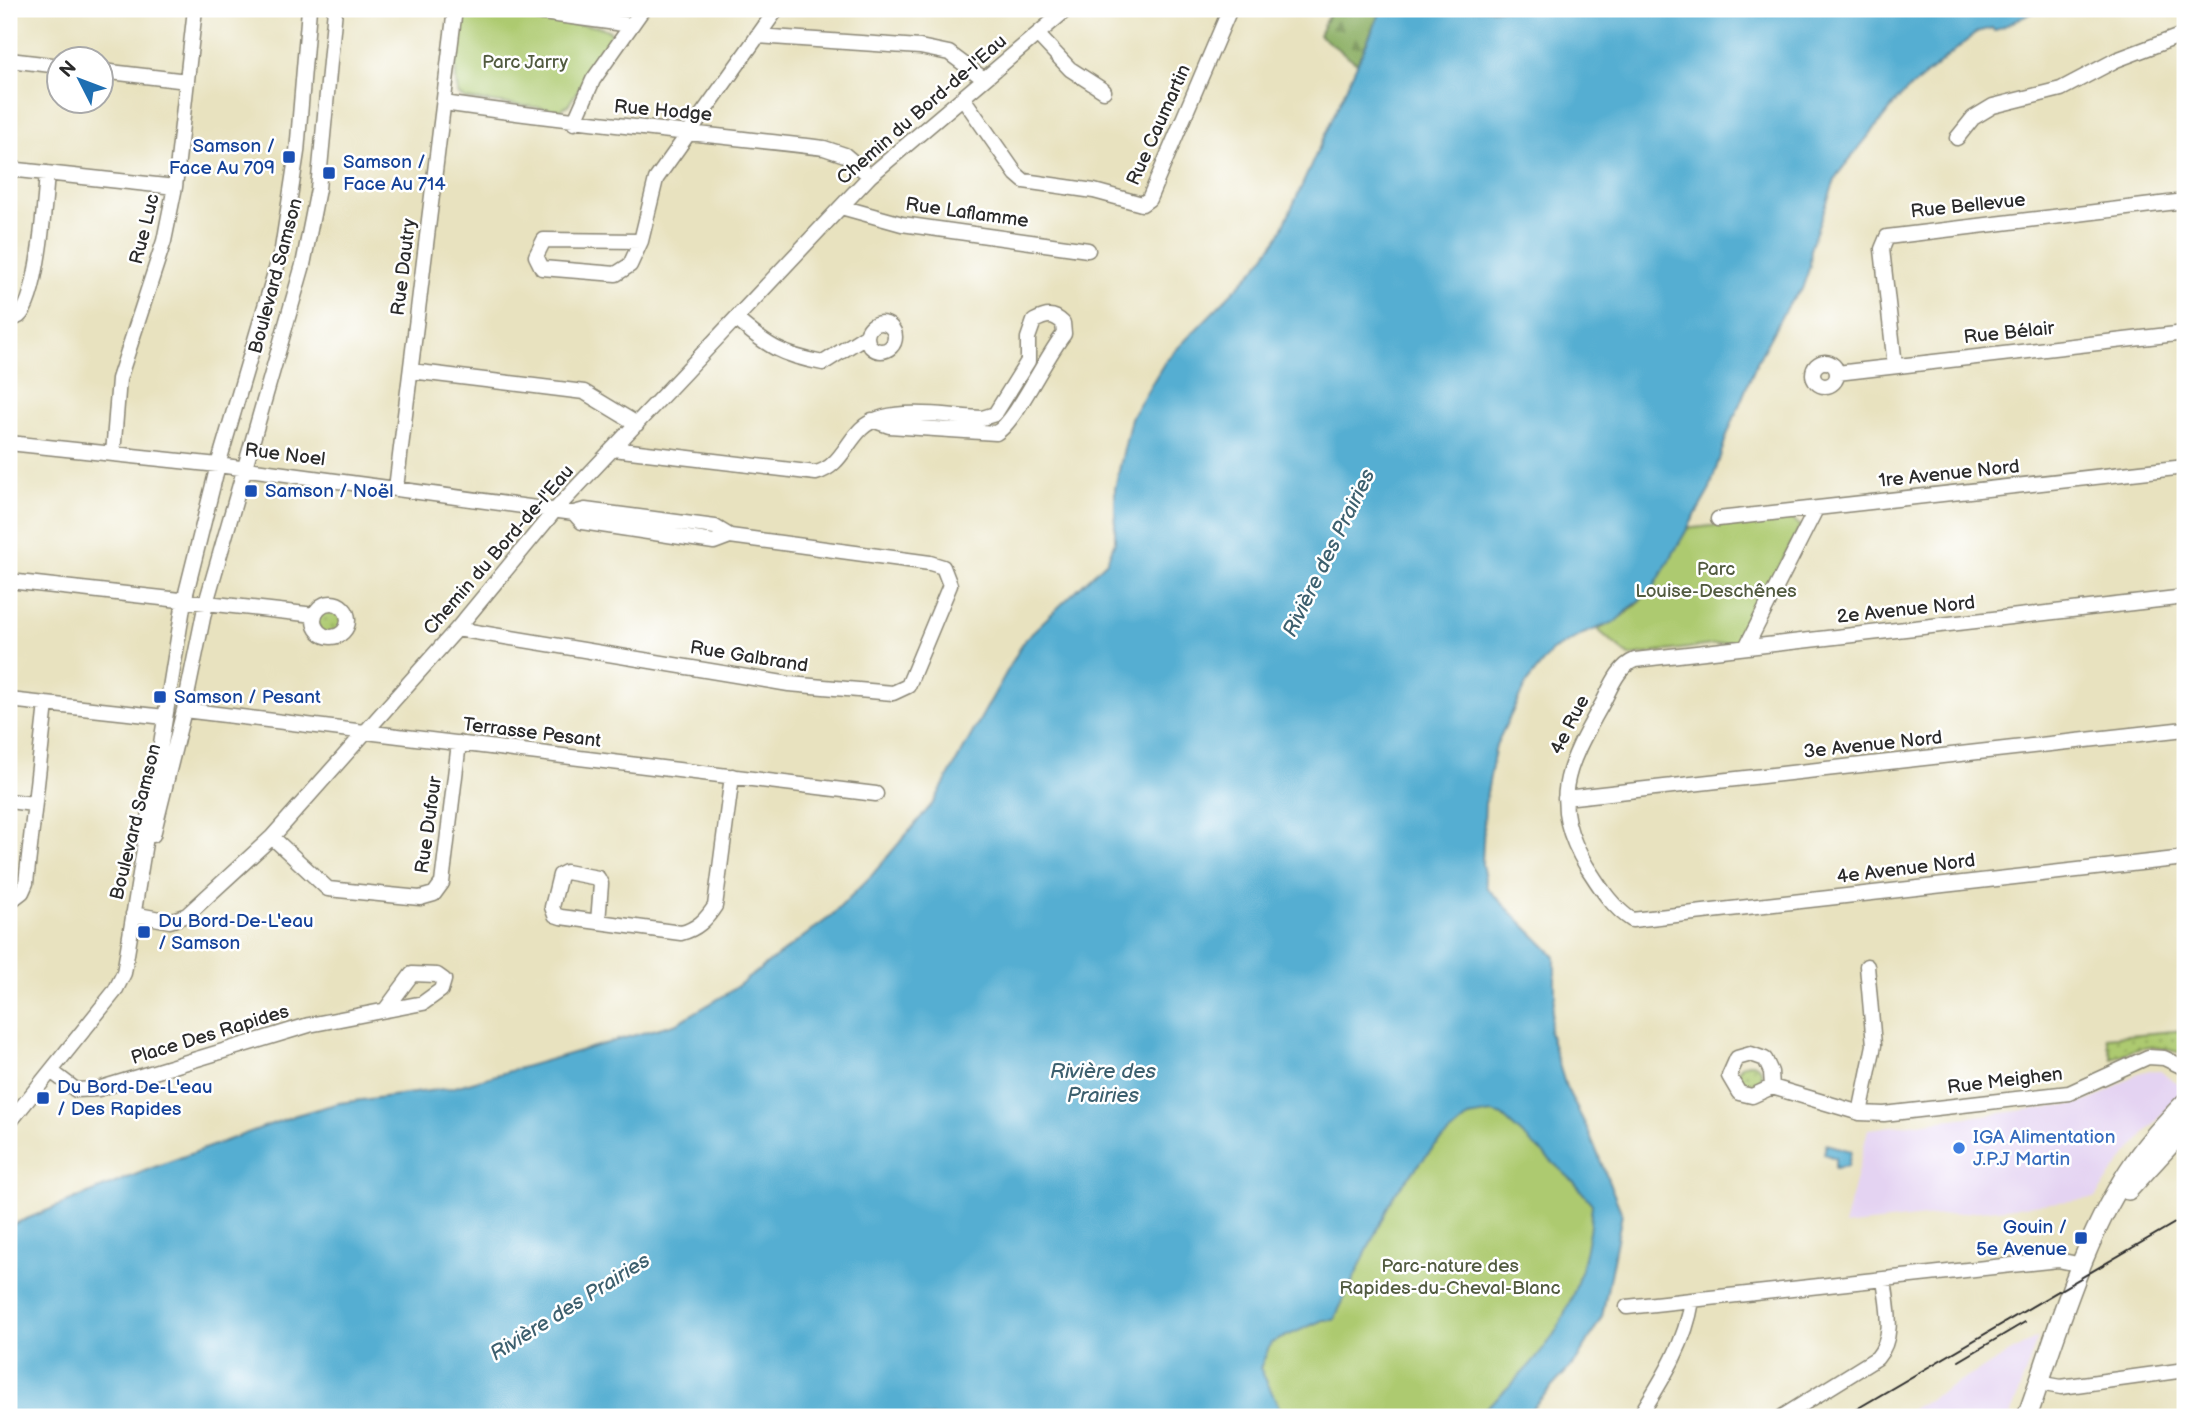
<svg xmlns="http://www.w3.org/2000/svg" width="2194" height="1426" font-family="'Balsamiq Sans',sans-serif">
<defs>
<pattern id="grass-dots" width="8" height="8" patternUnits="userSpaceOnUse" patternTransform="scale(1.75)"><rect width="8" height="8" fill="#adca70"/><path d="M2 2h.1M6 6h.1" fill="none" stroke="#8da45c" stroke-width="1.8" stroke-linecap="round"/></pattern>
<pattern id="forest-firs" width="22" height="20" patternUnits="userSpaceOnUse" patternTransform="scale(1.75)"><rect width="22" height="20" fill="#8aae62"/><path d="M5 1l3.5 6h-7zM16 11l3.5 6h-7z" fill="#718e51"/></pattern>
</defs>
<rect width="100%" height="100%" fill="#fff"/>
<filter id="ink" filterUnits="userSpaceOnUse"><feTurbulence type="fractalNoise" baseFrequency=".0143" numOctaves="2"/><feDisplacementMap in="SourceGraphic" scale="14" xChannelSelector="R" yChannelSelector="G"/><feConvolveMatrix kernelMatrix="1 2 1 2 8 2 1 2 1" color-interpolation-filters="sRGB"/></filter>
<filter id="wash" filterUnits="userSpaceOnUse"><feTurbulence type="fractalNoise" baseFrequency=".00686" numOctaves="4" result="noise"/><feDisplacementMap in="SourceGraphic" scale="28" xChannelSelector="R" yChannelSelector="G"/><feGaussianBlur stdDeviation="1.57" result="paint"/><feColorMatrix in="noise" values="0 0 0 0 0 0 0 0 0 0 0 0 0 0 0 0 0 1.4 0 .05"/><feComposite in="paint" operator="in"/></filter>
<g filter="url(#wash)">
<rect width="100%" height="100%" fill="#e8e2bf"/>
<path fill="#e4d3f2" d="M2150 1070 2160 1071 2178 1083 2182 1091 2124 1158 2095 1198 1844 1226 1868 1129 2077 1104 2094 1099 2138 1073Z
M2038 1337 2010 1417H1898Z"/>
<path fill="url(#grass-dots)" stroke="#6c7a4e" stroke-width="2" d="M314 620a17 17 0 1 1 34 0a17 17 0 1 1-34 0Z
M2185 1030V1055C2156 1043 2140 1045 2112 1059L2106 1037Z
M1738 1075a12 12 0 1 1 24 0a12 12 0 1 1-24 0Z"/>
<path fill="url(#forest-firs)" stroke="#5a6c46" stroke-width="2" d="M1331 9H1382L1357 63 1319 35Z"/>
<path fill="#adca70" stroke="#6c7a4e" stroke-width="2" d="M481 11 600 27 610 31 611 38 569 104 560 110 465 99 458 94C453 71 456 33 468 12Z
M1791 517 1800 526 1741 641 1629 656 1598 630C1651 605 1658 576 1685 529Z
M1464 1051 1606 1200 1580 1323 1505 1417H1121Z"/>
<path fill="#55aed2" stroke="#406c7e" stroke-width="2" d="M1382 9H2040L1994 31 1992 28 1977 32 1900 97 1837 175 1811 246 1810 266 1802 289 1787 306 1757 362 1727 435 1709 491 1654 587 1615 622 1585 633 1552 651 1526 684 1496 745 1485 803 1482 864 1487 888 1555 956V995L1549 1032 1566 1087 1588 1130 1622 1214 1602 1317 1577 1360 1524 1417H1474C1499 1398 1543 1356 1558 1327 1578 1290 1589 1246 1592 1204L1573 1181 1502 1116 1492 1113 1469 1117 1433 1148 1394 1194 1334 1320H1323L1271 1343 1260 1368 1284 1417H9V1226L152 1168 296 1115 339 1103 451 1088 677 1023 728 993 830 917 872 875 934 802 1025 639 1107 561 1115 541V488L1131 418 1166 360 1254 270 1279 236Z
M1826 1144 1851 1151 1848 1166 1835 1168V1158L1824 1154Z"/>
</g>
<g filter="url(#ink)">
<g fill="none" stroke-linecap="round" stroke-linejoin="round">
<g stroke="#8a8675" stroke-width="17">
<path id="minor" d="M513 9 631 25
M1038 35 1070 69 1104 91
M757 36 920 47 949 53 984 79
M9 60 60 66
M102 71 187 81
M963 98 1016 174 1024 181 1094 191 1142 204 1149 199 1230 9
M444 103C570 122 697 133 824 148L845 155 870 176
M574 123 593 80 643 9
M1957 138 1973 118 1993 106 2061 89 2116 60 2185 34
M9 169 175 187
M841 207 902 224 1088 250
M641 241 544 240 536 256 542 268 616 274 630 265 641 241 656 179 777 9
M736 319C767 346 781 355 823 363L867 335
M9 320C12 319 16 318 19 316 38 300 45 199 47 173
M867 337a14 14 0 1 1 28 0a14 14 0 1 1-28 0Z
M1813 374a12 12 0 1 1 24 0a12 12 0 1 1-24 0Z
M1895 366 1882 249 1887 237 2185 201
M411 371 584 392 637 424
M1837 373 2185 333
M9 443 218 465 574 513 585 510 715 527 730 536 930 563 943 567 950 585 908 686 893 693 789 684 457 629
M613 449 816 473C839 467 845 445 861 429 887 404 948 417 982 418L995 414 1028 361V338L1034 321C1046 315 1053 313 1063 323L1064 334C1045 357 1016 422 996 433L889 426 872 420
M113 454 119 379 164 241 175 187 195 9
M396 488 455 9
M574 513 582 522 714 542 730 536
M1718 519 2185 467
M9 581 315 615
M2185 597 1635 660C1617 667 1610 690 1601 706 1567 766 1548 802 1587 867 1600 887 1611 906 1632 920L2185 858
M314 620a17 17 0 1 1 34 0a17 17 0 1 1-34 0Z
M1746 647 1816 509
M9 700 165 717
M184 710 876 794
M1565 798 2185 729
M9 801 33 804
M153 835 184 710 206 603 303 265 318 189 335 9
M272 837 328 889 420 898 434 894 442 883 459 743
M9 902 22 892 26 883 46 704
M133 914 170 921 187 915 272 837 457 629 556 509 870 176 1067 9
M598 922 601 884 598 878 566 872 560 875 552 907 555 915 561 917 681 933C697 929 706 920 715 906L732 776
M1751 1054 1765 1059 1771 1072 1772 1087 1752 1096 1739 1093 1729 1076 1737 1058Z
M51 1071 76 1090 98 1089 309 1025 423 1003 441 990 444 980 437 975 412 974 386 1009
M1772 1087 1860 1113 1884 1114 2069 1093 2148 1057 2164 1058 2185 1068
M1860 1113 1874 1045 1867 966
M9 1123 115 991 124 973 184 601 218 465 282 249 297 152 309 9
M1627 1307 2058 1260 2082 1265
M2039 1383 2061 1387 2185 1370
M1639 1417C1662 1380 1685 1345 1692 1301
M1782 1417 1877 1358C1896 1336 1887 1306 1884 1279"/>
</g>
<g stroke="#8a8675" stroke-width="22">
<path id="major" d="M2128 1190 2185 1128
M2027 1417C2057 1332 2084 1234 2136 1160 2150 1139 2168 1121 2185 1103"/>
</g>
<use href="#minor" stroke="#fff" stroke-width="14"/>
<use href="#major" stroke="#fff" stroke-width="19"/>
<path stroke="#2b2b2b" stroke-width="2" d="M1959 1361 2025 1322
M1843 1417 2185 1217"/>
</g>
</g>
<g fill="#1a4fb4" stroke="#fff" stroke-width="2.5">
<rect x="282" y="150" width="14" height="14" rx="3.5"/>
<rect x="322" y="166" width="14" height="14" rx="3.5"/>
<rect x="244" y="484" width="14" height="14" rx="3.5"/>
<rect x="153" y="690" width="14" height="14" rx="3.5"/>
<rect x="137" y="925" width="14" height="14" rx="3.5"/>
<rect x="36" y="1091" width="14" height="14" rx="3.5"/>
<rect x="2074" y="1231" width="14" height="14" rx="3.5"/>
</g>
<circle fill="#3f7fe0" stroke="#fff" stroke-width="2.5" cx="1959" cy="1148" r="7"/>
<g text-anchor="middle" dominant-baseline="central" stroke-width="5" stroke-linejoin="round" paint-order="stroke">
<g font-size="19" fill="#525b40" stroke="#fff">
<text x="525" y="62">Parc Jarry</text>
<text x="1716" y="569">Parc<tspan x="1716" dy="22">Louise-Deschênes</tspan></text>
<text x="1450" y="1266">Parc-nature des<tspan x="1450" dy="22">Rapides-du-Cheval-Blanc</tspan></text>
</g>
<g font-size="19" fill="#2b2b2b" stroke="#fff">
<text transform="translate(922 110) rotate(-41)">Chemin du Bord-de-l'Eau</text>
<text transform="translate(663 111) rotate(5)">Rue Hodge</text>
<text transform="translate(1159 125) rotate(-66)">Rue Caumartin</text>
<text transform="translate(1968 206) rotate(-6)">Rue Bellevue</text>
<text transform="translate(967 213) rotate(8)">Rue Laflamme</text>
<text transform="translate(145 229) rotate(-76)">Rue Luc</text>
<text transform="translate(404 267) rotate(-83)">Rue Dautry</text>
<text transform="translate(276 276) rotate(-75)">Boulevard Samson</text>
<text transform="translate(2009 333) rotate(-6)">Rue Bélair</text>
<text transform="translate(285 455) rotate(7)">Rue Noel</text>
<text transform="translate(1949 474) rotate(-6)">1re Avenue Nord</text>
<text transform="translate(499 550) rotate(-49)">Chemin du Bord-de-l'Eau</text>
<text transform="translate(1906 610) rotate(-6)">2e Avenue Nord</text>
<text transform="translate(749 657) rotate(9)">Rue Galbrand</text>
<text transform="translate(1570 725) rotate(-63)">4e Rue</text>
<text transform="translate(532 733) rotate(7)">Terrasse Pesant</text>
<text transform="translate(1873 745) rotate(-6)">3e Avenue Nord</text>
<text transform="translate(136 822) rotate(-76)">Boulevard Samson</text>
<text transform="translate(429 825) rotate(-82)">Rue Dufour</text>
<text transform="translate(1906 869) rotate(-7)">4e Avenue Nord</text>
<text transform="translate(210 1035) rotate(-17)">Place Des Rapides</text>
<text transform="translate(2005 1081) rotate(-7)">Rue Meighen</text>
</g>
<g font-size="19" fill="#164399" stroke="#fff" text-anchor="start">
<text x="275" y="146" text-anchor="end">Samson /<tspan x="275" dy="22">Face Au 709</tspan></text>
<text x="343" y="162">Samson /<tspan x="343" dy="22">Face Au 714</tspan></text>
<text x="265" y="491">Samson / Noël</text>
<text x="174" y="697">Samson / Pesant</text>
<text x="158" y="921">Du Bord-De-L'eau<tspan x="158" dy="22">/ Samson</tspan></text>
<text x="57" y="1087">Du Bord-De-L'eau<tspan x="57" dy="22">/ Des Rapides</tspan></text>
<text x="2067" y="1227" text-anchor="end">Gouin /<tspan x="2067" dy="22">5e Avenue</tspan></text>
</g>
<g font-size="19" fill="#366cbe" stroke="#fff" text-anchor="start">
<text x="1973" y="1137">IGA Alimentation<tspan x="1973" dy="22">J.P.J Martin</tspan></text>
</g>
<g font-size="21" font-style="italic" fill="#3c5f6e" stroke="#fff">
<text transform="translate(1329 553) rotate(-64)">Rivière des Prairies</text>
<text x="1103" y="1071">Rivière des<tspan x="1103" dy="24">Prairies</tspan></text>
<text transform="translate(570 1307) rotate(-32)">Rivière des Prairies</text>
</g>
</g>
<rect width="2194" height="1426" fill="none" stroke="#fff" stroke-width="35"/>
<g transform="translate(80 80) rotate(312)"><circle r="33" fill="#ffffff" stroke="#aaaaaa" stroke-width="2"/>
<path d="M0-5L12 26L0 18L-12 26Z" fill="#1f6fb2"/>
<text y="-10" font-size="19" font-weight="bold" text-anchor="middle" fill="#2b2b2b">N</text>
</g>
</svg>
